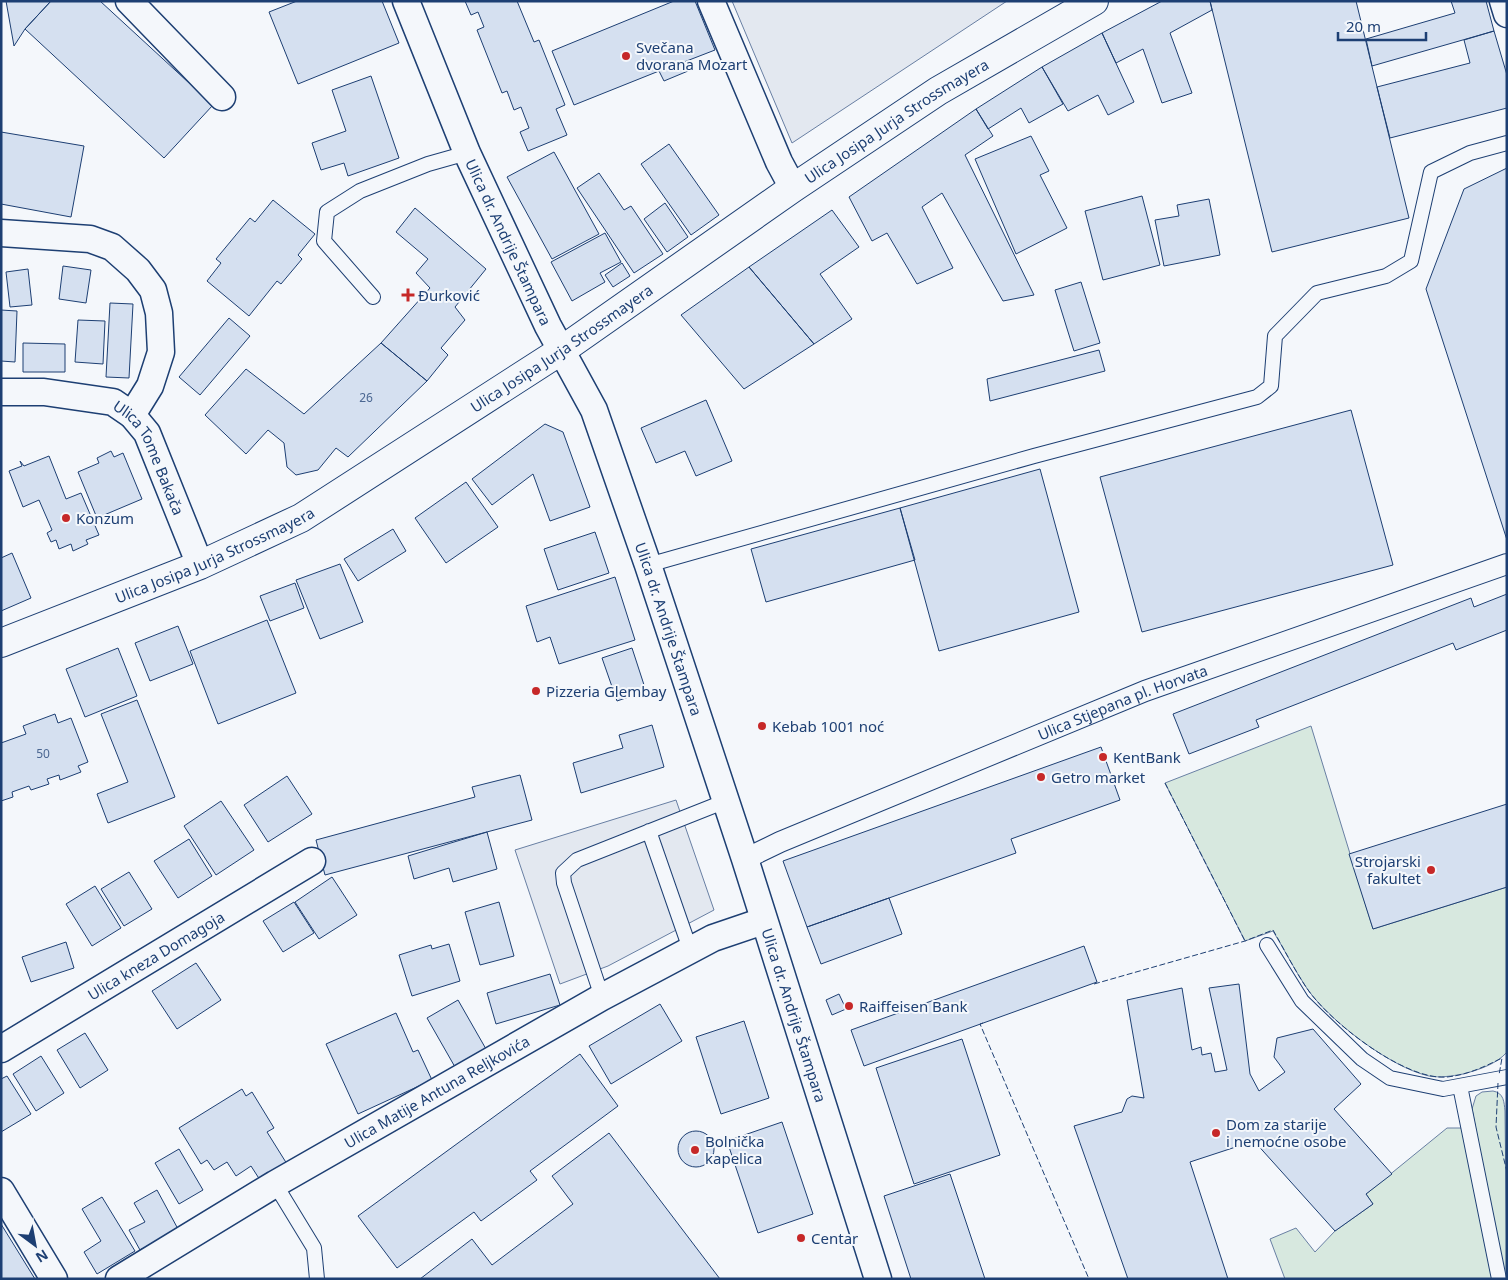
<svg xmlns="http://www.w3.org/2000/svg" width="1508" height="1280" font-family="'Noto Sans',sans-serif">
<rect width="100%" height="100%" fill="#f4f7fb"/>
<path fill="#d7e8df" stroke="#687fa3" d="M1311 726 1373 929 1507 887V1052C1497 1064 1478 1070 1463 1074 1452 1076 1440 1078 1429 1076 1391 1068 1327 1019 1306 987 1294 969 1284 949 1273 931L1245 941 1165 783Z
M1493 1091C1504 1093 1504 1102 1505 1111L1507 1279H1504L1472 1109 1476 1096 1482 1092Z
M1447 1128H1462L1492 1279H1285L1270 1239 1296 1228 1315 1252 1335 1231 1373 1204 1366 1194Z"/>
<path fill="#e3e8f0" stroke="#687fa3" d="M732 1H1007L792 143Z
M676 800 714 910 608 966 560 984 515 850Z"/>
<path fill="#d5e0f0" stroke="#1d3f73" d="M6 1H51L25 29 14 46Z
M51 1H100L213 105 164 158 25 29Z
M297 1H382L399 43 298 84 269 12Z
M465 1H517L534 42 539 40 565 105 556 109 567 135 528 151 520 132 529 128 521 107 514 110 507 91 502 93 477 30 484 27 478 12 471 15Z
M674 1H695L715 50 684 62 688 71 664 81 659 71 574 105 552 51Z
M1162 1H1210L1212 10 1170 33 1192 93 1162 103 1143 49 1116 63 1102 33Z
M1210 1H1356L1409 218 1272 252Z
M1451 1H1486L1494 31 1372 66 1366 39 1455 13Z
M1494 31 1507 75V108L1390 138 1377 87 1470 63 1464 40Z
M1102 33 1134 102 1108 115 1098 95 1068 111 1042 67Z
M1042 67 1063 104 1029 123 1021 108 988 129 976 109Z
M371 76 399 158 348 176 344 163 321 170 312 143 346 131 332 90Z
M976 109 993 136 965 155 1034 295 1003 301 942 193 922 207 953 268 917 284 887 233 872 241 849 197Z
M1 132 84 146 71 217 1 204Z
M1031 136 1049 171 1040 175 1067 228 1016 254 975 159Z
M669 144 719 215 691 235 641 164Z
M554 152 599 234 552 259 507 177Z
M1507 168V540L1426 289 1464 189Z
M599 173 624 210 631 206 663 254 634 273 577 188Z
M1142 196 1160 265 1103 280 1085 211Z
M1209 199 1220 255 1164 266 1155 220 1179 216 1177 205Z
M273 200 315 234 298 255 302 259 281 284 277 281 249 316 207 281 221 263 216 259 250 218 255 222Z
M665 203 688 237 667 252 644 219Z
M415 208 486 269 455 307 465 320 441 348 448 355 427 381 381 343 430 288 416 273 428 259 396 232Z
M832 210 859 247 820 274 852 319 814 344 749 267Z
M605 233 621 262 600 273 605 282 572 301 551 262Z
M622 263 630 276 613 287 605 275Z
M63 266 91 270 86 303 59 299Z
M749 267 814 344 744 389 681 315Z
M28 269 32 305 10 307 6 272Z
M1081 282 1100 343 1074 351 1055 290Z
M110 303 133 304 129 378 106 377Z
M1 310 17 311 15 362 1 361Z
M229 318 250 336 200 395 179 377Z
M78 320 105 321 103 364 75 362Z
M23 343 65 344V372H23Z
M381 343 427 381 348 457 336 448 318 470 296 475 287 467 284 443 268 430 246 454 205 415 246 369 304 414Z
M1099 350 1105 371 990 401 987 379Z
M706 400 732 461 696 476 685 451 656 463 641 428Z
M1351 410 1393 565 1142 632 1100 477Z
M545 424 563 432 590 507 550 521 533 474 492 505 472 479Z
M111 451 114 457 123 453 142 499 97 518 78 472 99 463 97 458Z
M49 456 66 499 81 493 99 535 86 540 88 544 73 551 71 544 59 549 56 540 51 542 47 533 52 530 39 500 23 507 9 471 22 466 20 461 24 466Z
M1040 469 1079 612 939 651 900 508Z
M466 482 498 527 446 563 415 518Z
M900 508 915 560 766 602 751 549Z
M393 529 406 551 358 581 344 559Z
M595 532 609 573 558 590 544 549Z
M12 553 31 598 1 611V558Z
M340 564 363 622 320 639 296 580Z
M615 577 635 640 559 664 550 637 537 642 526 606Z
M295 583 304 608 270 621 260 596Z
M1507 594V630L1456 650 1453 643 1256 720 1259 727 1189 754 1173 714 1471 598 1474 607Z
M267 620 296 693 218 724 190 651Z
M178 626 193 664 150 681 135 643Z
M118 648 137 696 85 717 66 669Z
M632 648 646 691 617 701 602 658Z
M137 700 175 797 108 823 97 794 128 782 101 714Z
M55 714 58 723 71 718 88 762 78 766 81 772 60 780 59 775 47 779 49 784 31 790 29 786 12 792 13 797 1 801V743L26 734 23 726Z
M652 725 664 767 581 793 573 763 623 748 619 735Z
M1101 747 1120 800 1011 839 1016 853 807 927 783 861Z
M520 775 532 820 325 875 316 840 475 797 472 787Z
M287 776 312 814 268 842 244 805Z
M221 801 254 850 216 875 184 826Z
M1507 804V887L1373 929 1349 854Z
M487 832 497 869 453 882 449 868 414 879 408 856Z
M189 839 212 876 178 898 154 861Z
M129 872 152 909 124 926 101 889Z
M332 877 357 915 319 939 295 902Z
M95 886 121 928 92 946 66 904Z
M889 898 902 934 821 964 807 927Z
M294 902 314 933 283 952 263 921Z
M499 902 514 956 480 965 465 912Z
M66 942 74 968 31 982 22 957Z
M449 944 460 981 412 996 399 955 431 945 432 949Z
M1084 946 1097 982 864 1066 851 1030Z
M196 963 221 1000 177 1029 152 991Z
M550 974 560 1005 496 1024 487 993Z
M1239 984 1250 1074 1259 1091 1285 1072 1274 1057 1277 1038 1313 1029 1361 1084 1334 1109 1392 1174 1366 1194 1373 1204 1335 1231 1254 1141 1190 1162 1228 1279H1128L1074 1126 1122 1112 1127 1099 1132 1096 1144 1098 1127 1000 1182 988 1192 1050 1201 1047 1202 1055 1211 1053 1215 1072 1227 1070 1209 988Z
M839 994 846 1009 832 1015 826 1000Z
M458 1000 486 1049 455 1067 427 1018Z
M660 1004 682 1041 611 1084 589 1046Z
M396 1013 413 1052 418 1050 432 1080 358 1114 326 1044Z
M744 1021 769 1098 721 1114 696 1037Z
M85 1033 108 1070 80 1088 57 1050Z
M962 1039 1000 1155 914 1184 876 1068Z
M580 1054 618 1106 530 1171 537 1180 481 1221 474 1212 397 1268 358 1216Z
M41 1056 64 1093 36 1111 13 1074Z
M7 1076 31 1114 1 1132V1079Z
M242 1089 246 1096 252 1092 274 1128 267 1132 287 1164 260 1180 251 1166 236 1176 227 1162 214 1170 207 1160 201 1164 179 1128Z
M782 1122 813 1214 758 1233 727 1141Z
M678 1149a18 18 0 1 1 36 0a18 18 0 1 1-36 0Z
M609 1133 720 1279H420L472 1239 492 1265 573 1204 552 1176Z
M179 1149 203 1190 179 1204 155 1163Z
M950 1174 985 1279H911L884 1196Z
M157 1190 178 1229 140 1250 129 1230 145 1222 134 1203Z
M102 1197 135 1251 97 1274 84 1252 101 1241 82 1209Z
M1 1224 35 1279H1Z"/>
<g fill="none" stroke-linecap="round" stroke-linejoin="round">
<g stroke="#1d3f73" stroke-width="16">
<path id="service" d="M373 297 324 241 327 212 360 191 428 164 467 153
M648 565 1034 456 1257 397 1271 386 1275 336 1317 293 1386 276 1411 261 1431 172 1470 153 1507 143
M649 831 690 949
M1267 945 1302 1001 1362 1059 1390 1078 1443 1089 1507 1077
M602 997 564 883 563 873 577 860 726 801
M1460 1086 1499 1279
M275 1184 314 1248 317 1279"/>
</g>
<g stroke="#1d3f73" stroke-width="22">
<g id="pedestrian">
<path id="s1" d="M745 859 780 842 1145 691 1507 564"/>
</g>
</g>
<g stroke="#1d3f73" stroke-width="29">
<g id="minor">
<path d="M129 1 222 97"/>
<path id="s2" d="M406 1 467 153 548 326 594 410 648 565 745 859 878 1279"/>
<path d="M711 1 779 162 793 188"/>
<path d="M1503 1 1507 14"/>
<path d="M1 233 90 239 112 247 138 270 153 290 159 313 161 352 150 386 132 415"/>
<path id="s3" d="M1 392H44L113 402 132 415 147 433 200 565"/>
<path id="s4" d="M1 1049 312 861"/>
<path d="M1 1191 54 1279"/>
<path id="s5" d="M119 1279 275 1184 602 997 713 938 763 921"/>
</g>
</g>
<g stroke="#1d3f73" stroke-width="30">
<g id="secondary">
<path id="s6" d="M1 643 200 565 301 518 562 350 793 188 938 91 1094 1"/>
</g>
</g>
<use href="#service" stroke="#f4f7fb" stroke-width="14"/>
<use href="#pedestrian" stroke="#f4f7fb" stroke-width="20"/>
<use href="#minor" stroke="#f4f7fb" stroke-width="26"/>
<use href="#secondary" stroke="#f4f7fb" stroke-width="28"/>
<path stroke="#1d3f73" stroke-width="1" stroke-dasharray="6 2.5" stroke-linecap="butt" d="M1165 783 1245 941
M1094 984 1245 941 1273 930C1284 949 1294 969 1306 987 1328 1021 1405 1081 1447 1077 1467 1075 1484 1067 1502 1058L1499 1075
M983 1023 980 1024 1089 1279
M1498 1083 1496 1127 1507 1172"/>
</g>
<g fill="#c62828" stroke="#f4f7fb" stroke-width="2">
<circle cx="626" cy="56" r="5"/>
<path d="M405.5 287.5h5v5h5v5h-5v5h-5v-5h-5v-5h5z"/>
<circle cx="66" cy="518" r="5"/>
<circle cx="536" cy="691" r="5"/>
<circle cx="762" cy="726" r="5"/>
<circle cx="1103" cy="757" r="5"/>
<circle cx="1041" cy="777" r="5"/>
<circle cx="1431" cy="870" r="5"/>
<circle cx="849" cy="1006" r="5"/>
<circle cx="1216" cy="1133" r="5"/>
<circle cx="695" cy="1150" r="5"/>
<circle cx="801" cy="1238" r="5"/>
</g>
<g text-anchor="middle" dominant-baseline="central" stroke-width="4" stroke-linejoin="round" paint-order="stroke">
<g font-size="12" fill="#4b6792">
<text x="366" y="397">26</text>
<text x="43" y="753">50</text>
</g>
<g font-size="15" fill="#1d3f73" stroke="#f4f7fb" text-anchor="start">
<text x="636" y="47">Svečana<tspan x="636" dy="17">dvorana Mozart</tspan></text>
<text x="418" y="295">Đurković</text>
<text x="76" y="518">Konzum</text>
<text x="546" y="691">Pizzeria Glembay</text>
<text x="772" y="726">Kebab 1001 noć</text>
<text x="1113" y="757">KentBank</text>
<text x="1051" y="777">Getro market</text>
<text x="1421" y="861" text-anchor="end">Strojarski<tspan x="1421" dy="17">fakultet</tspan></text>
<text x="859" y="1006">Raiffeisen Bank</text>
<text x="1226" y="1124">Dom za starije<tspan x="1226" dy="17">i nemoćne osobe</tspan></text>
<text x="705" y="1141">Bolnička<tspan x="705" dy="17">kapelica</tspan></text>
<text x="811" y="1238">Centar</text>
</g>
<g font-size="15" fill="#1d3f73" stroke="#f4f7fb">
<text stroke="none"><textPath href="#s6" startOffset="1041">Ulica Josipa Jurja Strossmayera</textPath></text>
<text stroke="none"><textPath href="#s2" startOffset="262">Ulica dr. Andrije Štampara</textPath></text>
<text stroke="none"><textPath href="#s6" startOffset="636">Ulica Josipa Jurja Strossmayera</textPath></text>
<text stroke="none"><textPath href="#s3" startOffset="181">Ulica Tome Bakača</textPath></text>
<text stroke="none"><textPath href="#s6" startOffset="231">Ulica Josipa Jurja Strossmayera</textPath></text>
<text stroke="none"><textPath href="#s2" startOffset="682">Ulica dr. Andrije Štampara</textPath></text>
<text stroke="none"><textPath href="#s1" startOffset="409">Ulica Stjepana pl. Horvata</textPath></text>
<text stroke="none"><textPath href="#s4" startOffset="181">Ulica kneza Domagoja</textPath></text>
<text stroke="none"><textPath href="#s2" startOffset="1088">Ulica dr. Andrije Štampara</textPath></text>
<text stroke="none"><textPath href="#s5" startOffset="369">Ulica Matije Antuna Reljkovića</textPath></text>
</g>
</g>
<rect width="1508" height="1280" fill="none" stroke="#1d3f73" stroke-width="5"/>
<g transform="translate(35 1245) rotate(148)" stroke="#f4f7fb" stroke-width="4" paint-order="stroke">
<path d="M0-4L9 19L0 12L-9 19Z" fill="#1d3f73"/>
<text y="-8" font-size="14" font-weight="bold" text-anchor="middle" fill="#1d3f73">N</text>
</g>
<path d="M1338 32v8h88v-8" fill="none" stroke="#1d3f73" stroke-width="2.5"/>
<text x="1346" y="32" font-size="15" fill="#1d3f73" stroke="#f4f7fb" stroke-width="4" paint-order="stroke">20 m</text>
</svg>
